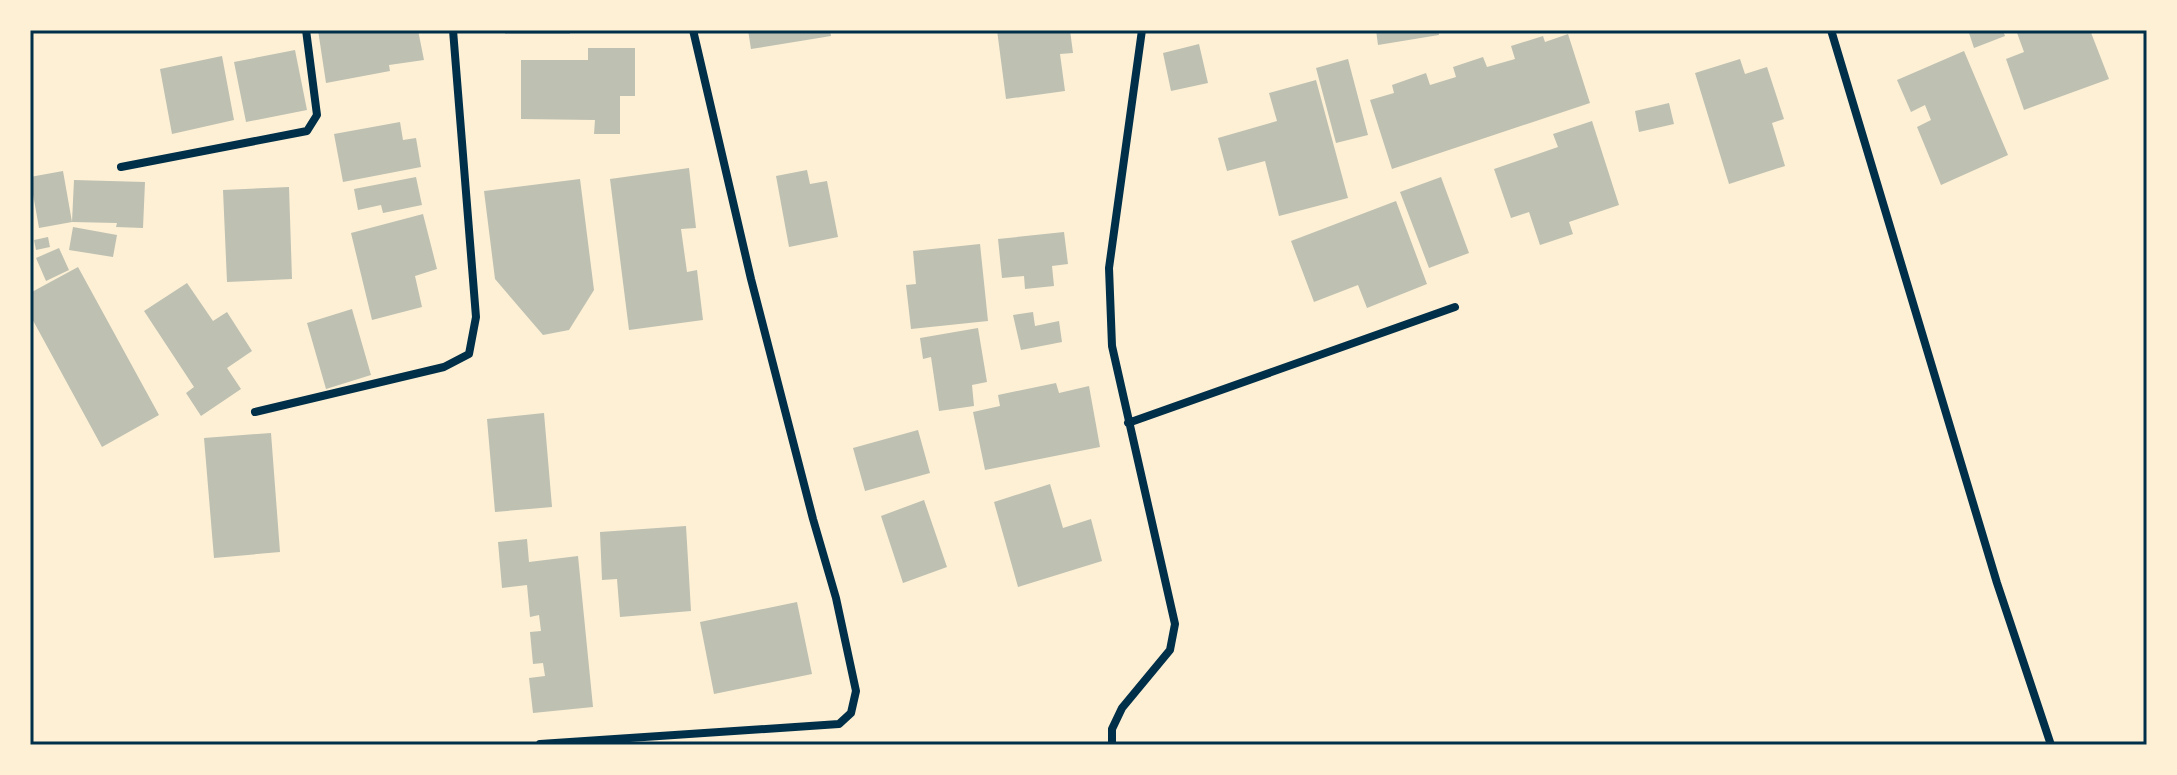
<svg xmlns="http://www.w3.org/2000/svg" width="2177" height="775" font-family="'Alegreya Sans',sans-serif">
<rect width="100%" height="100%" fill="#fdf0d5"/>
<path fill="#bec0b2" d="M318 30H418L424 60 389 65 390 71 326 83Z
M505 30H570V34H505Z
M748 30H830L831 36 751 49Z
M997 30H1070L1073 53 1060 54 1065 91 1006 99Z
M1376 30H1438L1439 35 1378 45Z
M1968 30H2003L2005 36 1974 48Z
M2016 30H2090L2109 79 2024 110 2006 59 2024 52Z
M1568 34 1590 103 1392 169 1370 100 1394 93 1392 85 1426 73 1430 85 1456 77 1453 67 1483 57 1487 67 1515 59 1511 46 1543 36 1545 42Z
M1199 44 1208 83 1171 91 1163 53Z
M588 48H635V96H620V134H594L595 120 521 119V60H588Z
M295 50 307 110 246 122 234 62Z
M1964 51 2008 155 1941 185 1917 127 1931 120 1925 105 1911 112 1897 80Z
M222 56 234 120 172 134 160 69Z
M1348 59 1368 135 1336 143 1316 68Z
M1740 59 1745 74 1767 67 1784 119 1772 123 1785 166 1729 184 1695 73Z
M1316 80 1348 198 1279 216 1265 161 1227 171 1218 138 1277 121 1269 93Z
M1669 103 1674 124 1639 132 1635 111Z
M1592 121 1619 205 1569 222 1573 234 1540 245 1529 212 1511 218 1494 169 1558 147 1553 134Z
M400 122 403 140 416 138 421 167 343 182 334 134Z
M689 168 696 228 681 229 687 272 697 270 703 320 629 330 610 179Z
M807 170 810 184 827 181 838 237 789 247 776 176Z
M63 171 72 222 39 228 30 177Z
M416 177 422 205 383 213 381 205 358 210 354 189Z
M1441 177 1469 253 1429 268 1400 192Z
M580 179 594 290 569 330 543 335 495 279 484 191Z
M74 180 145 182 143 228 116 227 117 223 72 222Z
M289 187 292 279 227 282 223 190Z
M1396 201 1427 284 1367 308 1358 285 1314 302 1291 241Z
M423 214 437 269 415 276 422 307 372 320 351 233Z
M73 227 117 235 113 257 69 250Z
M1064 232 1068 264 1052 266 1054 286 1025 289 1024 276 1002 278 998 239Z
M48 237 50 247 36 250 34 240Z
M980 244 988 321 911 329 906 285 916 284 913 251Z
M59 248 69 270 46 281 36 258Z
M78 267 159 415 102 447 30 315V293Z
M187 283 213 321 227 312 252 351 227 368 241 389 201 416 186 393 194 387 144 311Z
M352 309 371 375 326 389 307 323Z
M1033 312 1035 326 1059 321 1062 342 1021 350 1013 315Z
M978 328 987 382 972 385 974 406 939 411 931 357 923 359 920 338Z
M1056 383 1059 393 1089 386 1100 447 985 470 973 412 1000 406 998 395Z
M544 413 552 507 495 512 487 419Z
M918 430 930 473 865 491 853 448Z
M271 433 280 552 214 558 204 438Z
M1050 484 1063 528 1091 519 1102 561 1018 587 994 502Z
M924 500 947 567 903 583 881 516Z
M686 526 691 611 620 617 617 579 602 580 600 532Z
M527 539 529 562 578 556 593 707 533 713 529 678 545 676 543 663 533 664 530 632 541 631 539 615 530 617 527 585 502 588 498 542Z
M797 602 812 674 714 694 700 622Z"/>
<g fill="none" stroke-linecap="round" stroke-linejoin="round">
<path stroke="#003049" stroke-width="8" d="M1831 30 1997 583 2051 745
M121 167 307 131 317 115 306 30
M255 412 444 367 469 354 476 317 453 30
M1128 423 1455 307
M540 744 839 724 851 713 856 691 836 598 813 519 751 279 693 30
M1112 745V729L1122 708 1170 650 1175 624 1112 346 1109 268 1142 30"/>
</g>
<rect width="2177" height="775" fill="none" stroke="#fdf0d5" stroke-width="64"/>
<rect x="32" y="32" width="2113" height="711" fill="none" stroke="#003049" stroke-width="3"/>
</svg>
